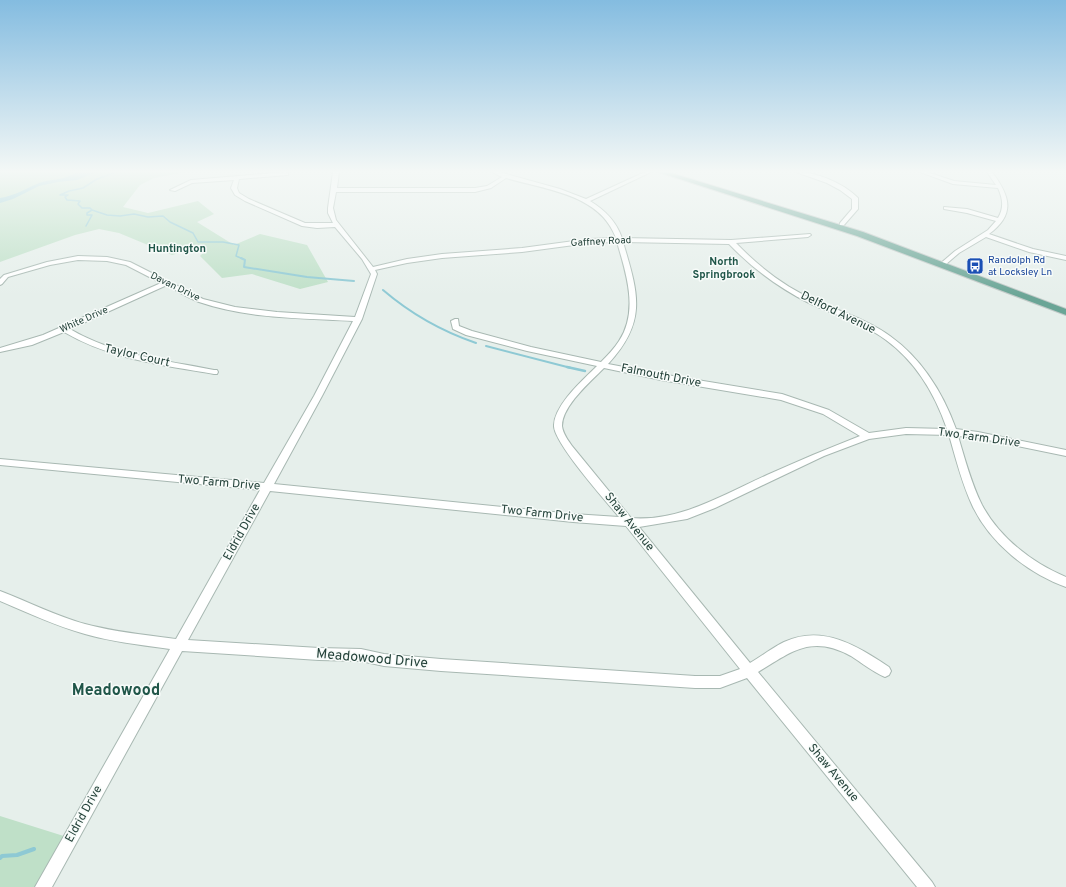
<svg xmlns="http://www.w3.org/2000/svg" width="1066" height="887" font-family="Overpass,sans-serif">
<rect width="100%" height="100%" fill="#e6efeb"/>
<path fill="#bfe0c8" d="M0 172H187L154 178 140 185 123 207 148 213 198 201 214 214 197 222 234 245 260 234 307 245 328 282 300 289 252 274 222 278 200 256 204 252 196 248 172 255 119 233 99 229 75 235 0 262Z
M0 816 70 838 43 887H0Z"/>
<path fill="#8ec9d4" d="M76 172H97L77 180 58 182 39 186 13 199 0 203V198C15 196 28 187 42 182 54 179 65 180 76 172Z"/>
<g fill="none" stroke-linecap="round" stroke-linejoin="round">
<path stroke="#8ec9d4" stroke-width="1.5" d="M92 210 107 215 120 216 134 214 148 217 163 216 170 222 193 233 198 242H223L239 245 236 256 243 259
M86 226 92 215H87V213L92 210 90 208H82L78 204 80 201 67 200 65 197 68 195H60L69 191 83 188 97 179 116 172"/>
<path stroke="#8ec9d4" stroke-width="2" d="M241 258 245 260 244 267 307 277 354 281
M383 290C411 314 441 331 476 343
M486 346 571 368"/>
<path stroke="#8ec9d4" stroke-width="2.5" d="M567 367 585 371"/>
<path stroke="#8ec9d4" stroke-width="4" d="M0 858 2 856 17 855 34 849"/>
<g stroke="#a8b8b2" stroke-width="2">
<path id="minor" d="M286 172 288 173V175L239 179 237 188 239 193 249 199 305 223H333L328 213V208L333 172H339L337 188H475L487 186 502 177 492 172H499L560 189 586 199 645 172H651L590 201C605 210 616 221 622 238L731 240 810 234 811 235 808 237 736 243C759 267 786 288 817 301 841 312 868 320 890 336 922 359 943 393 956 429L978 432 1066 450V456L978 438 958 436C965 459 971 483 982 505 999 537 1032 563 1066 577V587C1028 573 991 544 973 507 962 484 956 459 949 435L906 434 869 439 824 456 715 508 687 519 639 527 750 663C762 656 772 648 784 642 823 624 857 646 889 667L891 671 889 675 885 677C873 672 862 663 851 656 811 634 791 652 758 672L932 882 935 887H917L747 678 720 688H695L441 671 384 666 361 661 319 660 182 651 52 887H35L170 649C141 645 113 642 85 634 56 626 28 613 0 601V591C29 602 56 616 85 624 115 632 145 635 176 639L260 490 0 465V459L264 483 314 396 353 321C303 318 248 319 199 302 188 298 177 291 167 285L70 329C114 355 164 360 214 370H217L218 372 217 374H214C162 365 110 359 64 332L32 345 0 352V348L43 335 161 283 126 265 107 261 78 260 50 265 8 277 2 284 0 285V279L4 275 47 262 78 256 107 257 130 262 203 299 235 307 277 312 355 317 371 274 362 259 335 227 317 228 302 226 245 201 235 195 231 188 234 180 192 183 175 191 170 190 191 180ZM506 178C546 190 600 194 616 238L589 239 522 248 442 254 407 259 373 267 336 220 333 208 336 192H475L491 188ZM617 242C626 273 639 311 619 341 614 349 607 356 601 362L531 347 472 331 459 326 458 319H455L451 321 453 329 466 335 527 351 597 366C583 380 555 404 554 425 552 441 607 502 619 517L573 514 274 484 322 396 362 319 377 274 375 270 407 263 442 258 522 252 589 243ZM623 242 729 244C752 268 779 288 809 303 835 315 863 323 886 340 916 362 935 394 947 429L906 428 869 433 829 410 782 394 661 374 608 364C648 321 638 293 623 242ZM604 368 661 380 781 400 823 414 860 436C829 448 798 461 767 475 725 494 680 522 631 518L572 446C568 440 563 434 562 426 562 406 591 381 604 368ZM270 491 573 522 626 526 740 669 720 676H695L441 659 384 654 361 649 319 648 188 640Z
M796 172C817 172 843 183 858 198V209L844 225H840V223L852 209V199L840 190 827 183Z
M920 172H927L954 181 996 185 987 172H992C1010 196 1016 214 989 234L1033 249 1066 256V260L1029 252 986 237 959 253 945 265H941V263L955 251 988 230 996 221 967 213 944 209V207L967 209 998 218C1004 208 1003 199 998 188L953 184Z"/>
</g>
<g stroke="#c2cac8" stroke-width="2">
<path id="primary" d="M658 172H668L863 232 1066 309V315L857 236Z"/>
</g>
<use href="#minor" fill="#fff" fill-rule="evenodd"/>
<use href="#primary" fill="#6aa596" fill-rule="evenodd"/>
</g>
<linearGradient id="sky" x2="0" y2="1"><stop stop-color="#84bce0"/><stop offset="0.58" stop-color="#f4f8f6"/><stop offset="1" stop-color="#f4f8f6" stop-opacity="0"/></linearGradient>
<rect width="1066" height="296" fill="url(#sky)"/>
<defs>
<g id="bus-square" transform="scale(0.9)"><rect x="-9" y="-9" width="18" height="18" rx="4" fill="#1a4fb4" stroke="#f7fbf9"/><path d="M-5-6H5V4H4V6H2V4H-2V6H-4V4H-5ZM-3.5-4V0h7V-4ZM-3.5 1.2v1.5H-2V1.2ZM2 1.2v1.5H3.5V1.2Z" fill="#fff"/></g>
</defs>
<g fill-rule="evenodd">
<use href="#bus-square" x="975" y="266"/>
</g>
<g text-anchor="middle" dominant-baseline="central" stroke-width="3" stroke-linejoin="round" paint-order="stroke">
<g font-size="10" fill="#24423a" stroke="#f7fbf9">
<text transform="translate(601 242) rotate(-3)">Gaffney Road</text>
<text transform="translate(175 287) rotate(26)">Davan Drive</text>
<text transform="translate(84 320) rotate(-24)">White Drive</text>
</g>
<g font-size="10" fill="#164399" stroke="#f7fbf9" text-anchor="start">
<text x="988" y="260">Randolph Rd<tspan x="988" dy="12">at Locksley Ln</tspan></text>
</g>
<g font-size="11" font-weight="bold" fill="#1f5548" stroke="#f7fbf9">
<text x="177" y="249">Huntington</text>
<text x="724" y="262">North<tspan x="724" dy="13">Springbrook</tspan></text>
</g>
<g font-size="12" fill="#24423a" stroke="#f7fbf9">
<text transform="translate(838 313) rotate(26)">Delford Avenue</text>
<text transform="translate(137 356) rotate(13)">Taylor Court</text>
<text transform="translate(661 376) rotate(11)">Falmouth Drive</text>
<text transform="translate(979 438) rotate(8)">Two Farm Drive</text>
<text transform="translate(219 483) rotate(5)">Two Farm Drive</text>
<text transform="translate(542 514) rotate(6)">Two Farm Drive</text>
<text transform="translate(629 522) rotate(51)">Shaw Avenue</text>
<text transform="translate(242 532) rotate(-61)">Eldrid Drive</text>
<text transform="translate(833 773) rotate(50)">Shaw Avenue</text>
<text transform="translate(84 814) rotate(-61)">Eldrid Drive</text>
</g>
<g font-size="14" fill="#24423a" stroke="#f7fbf9">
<text transform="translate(372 659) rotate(5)">Meadowood Drive</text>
</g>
<g font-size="16" font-weight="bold" fill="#1f5548" stroke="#f7fbf9">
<text x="116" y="691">Meadowood</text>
</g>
</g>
</svg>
